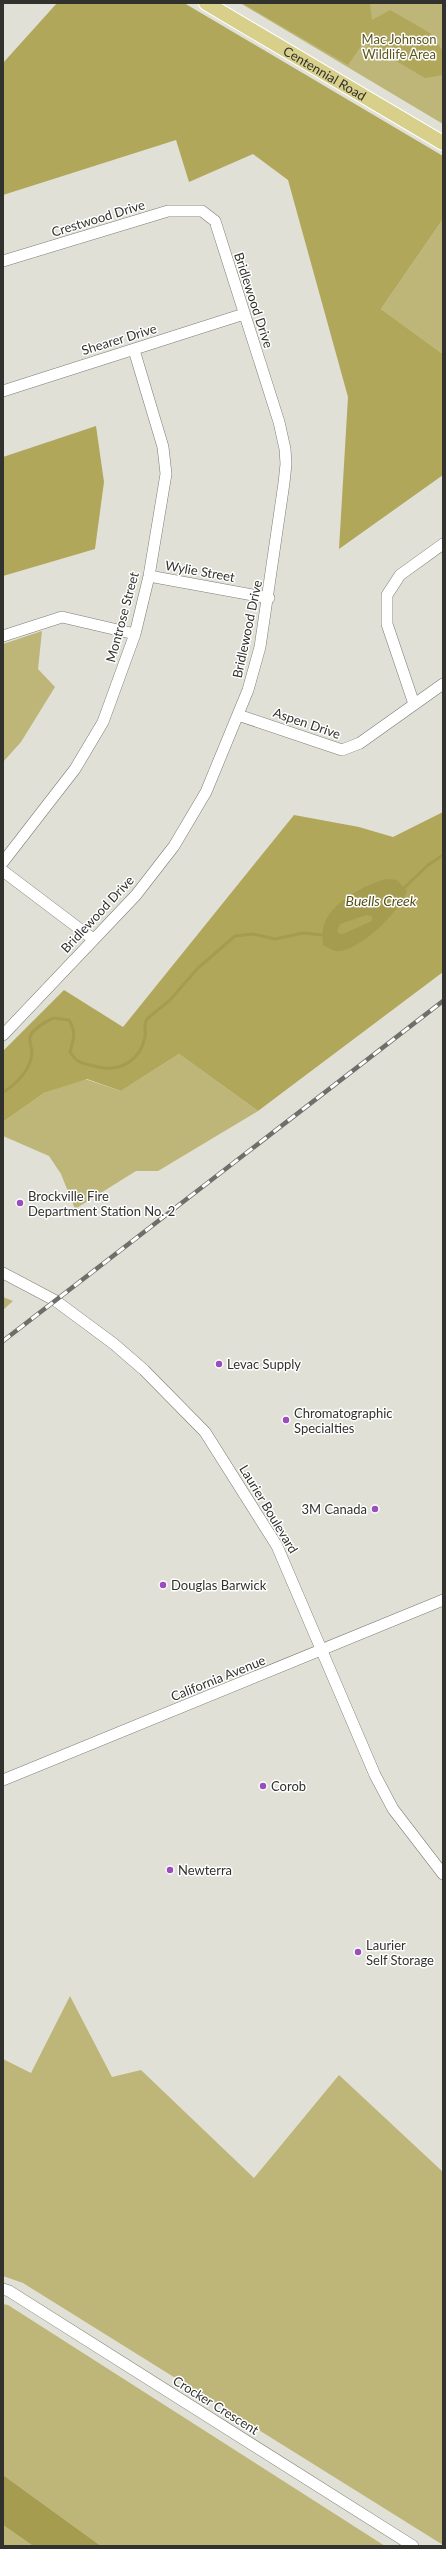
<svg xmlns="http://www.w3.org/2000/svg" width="446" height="2549" font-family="Lato,sans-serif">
<rect width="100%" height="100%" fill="#e1e0d6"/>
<path fill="#bdb678" d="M240 3H443V124Z
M443 219V354L381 309Z
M42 631 38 669 55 687 21 742 3 762V644Z
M179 1054 258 1111 158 1171H136L75 1209 61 1174 49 1156 3 1136V1122L44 1093 85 1079 121 1091Z
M3 1297 13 1301 3 1310Z
M70 1996 112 2077 141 2070 254 2178 339 2075 443 2172V2545L23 2283 3 2276V2059L31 2073Z
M3 2304 8 2305 385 2546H101L3 2475Z
M3 2525 33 2546H3Z"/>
<path fill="#b0a75b" d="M57 3H184L443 156V219L381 309 443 354V475L339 549 348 397 288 180 253 154 189 182 176 140 3 195V63Z
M242 3H370L372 20 390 10 430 33 443 51V75L425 78 364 42 348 65Z
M96 426 104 482 95 549 3 576V457Z
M443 812V972L258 1111 179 1054 121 1091 87 1079 44 1093 3 1122V1051L64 990 123 1027 294 815 359 827 393 837Z"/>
<path fill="#a59c4f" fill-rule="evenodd" d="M387 879 397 880 407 891C398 913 364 947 340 951 334 952 329 948 323 945 323 940 322 934 323 929 327 904 365 884 387 879ZM366 915 372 916V921L343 934H340L337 931 340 924Z
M3 2475 101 2546H33L3 2525Z"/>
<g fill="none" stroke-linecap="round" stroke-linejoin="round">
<path stroke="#a59c4f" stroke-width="3" d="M404 888 428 865 443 855
M3 1092C16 1085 31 1069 32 1053 32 1048 29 1043 30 1038 31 1029 46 1022 53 1018L69 1020C77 1032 73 1040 70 1052 78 1065 84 1063 98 1067 120 1072 140 1061 145 1037 146 1031 143 1025 147 1019L170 1000 198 968 235 936 253 934 275 939 303 933 323 935"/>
<g stroke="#7d7c74" stroke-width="12">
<path id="minor" d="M3 261 168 211H202L215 221 279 422 285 449 286 464 284 483 260 647 248 690 206 792 174 846 136 895 3 1035
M3 391 244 314
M149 576 269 598
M3 636 62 617 135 634
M414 704 387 624V595L400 575 443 544
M238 715 342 750 360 743 443 684
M3 862 75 769 103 722 135 634 149 576 166 474 163 447 134 350
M3 871 93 939
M3 1273 56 1301 114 1344 144 1370 205 1432 277 1546 375 1775 393 1809 443 1874
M3 1780 443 1600
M3 2289 9 2291 413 2546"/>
</g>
<g stroke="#fff" stroke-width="16">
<g id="major">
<path id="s1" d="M206 3 443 143"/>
</g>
</g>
<use href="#minor" stroke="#fff" stroke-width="11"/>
<use href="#major" stroke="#d7cf8a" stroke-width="14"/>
<g stroke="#6f6f69" stroke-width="4.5">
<path id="rail" d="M3 1341 443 1001"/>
</g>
<use href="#rail" stroke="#fff" stroke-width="3" stroke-dasharray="9" stroke-linecap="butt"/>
</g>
<g fill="#994dbf" stroke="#fff" stroke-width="1.5">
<circle cx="20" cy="1203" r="4"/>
<circle cx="219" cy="1364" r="4"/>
<circle cx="286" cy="1420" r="4"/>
<circle cx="375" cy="1509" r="4"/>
<circle cx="163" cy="1585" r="4"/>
<circle cx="263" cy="1786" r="4"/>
<circle cx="170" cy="1870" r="4"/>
<circle cx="358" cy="1952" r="4"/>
</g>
<g text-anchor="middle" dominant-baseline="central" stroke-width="3" stroke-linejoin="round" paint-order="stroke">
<g font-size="13" fill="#5d561c" stroke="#fff">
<text x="399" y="39">Mac Johnson<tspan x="399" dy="15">Wildlife Area</tspan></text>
</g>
<g font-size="13" fill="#31312d" stroke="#fff">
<text stroke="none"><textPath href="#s1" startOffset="138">Centennial Road</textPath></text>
<text transform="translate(98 218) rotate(-17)">Crestwood Drive</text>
<text transform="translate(254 300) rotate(72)">Bridlewood Drive</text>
<text transform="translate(119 339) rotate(-17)">Shearer Drive</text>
<text transform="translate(200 571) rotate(10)">Wylie Street</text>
<text transform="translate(122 617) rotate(-75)">Montrose Street</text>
<text transform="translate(247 629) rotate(-78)">Bridlewood Drive</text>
<text transform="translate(307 723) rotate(19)">Aspen Drive</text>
<text transform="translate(97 914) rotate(-47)">Bridlewood Drive</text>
<text transform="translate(269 1509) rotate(59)">Laurier Boulevard</text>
<text transform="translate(218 1678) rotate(-22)">California Avenue</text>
<text transform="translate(216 2405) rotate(32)">Crocker Crescent</text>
</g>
<g font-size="13" fill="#31312d" stroke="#fff" text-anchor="start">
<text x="28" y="1196">Brockville Fire<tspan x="28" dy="15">Department Station No. 2</tspan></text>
<text x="227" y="1364">Levac Supply</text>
<text x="294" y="1413">Chromatographic<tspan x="294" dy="15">Specialties</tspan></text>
<text x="367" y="1509" text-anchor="end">3M Canada</text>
<text x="171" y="1585">Douglas Barwick</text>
<text x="271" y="1786">Corob</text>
<text x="178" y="1870">Newterra</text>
<text x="366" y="1945">Laurier<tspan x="366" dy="15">Self Storage</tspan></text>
</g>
<g font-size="14" font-style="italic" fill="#565015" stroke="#fff">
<text x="381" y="900">Buells Creek</text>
</g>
</g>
<rect width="446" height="2549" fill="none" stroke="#31312d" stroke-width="8"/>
</svg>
